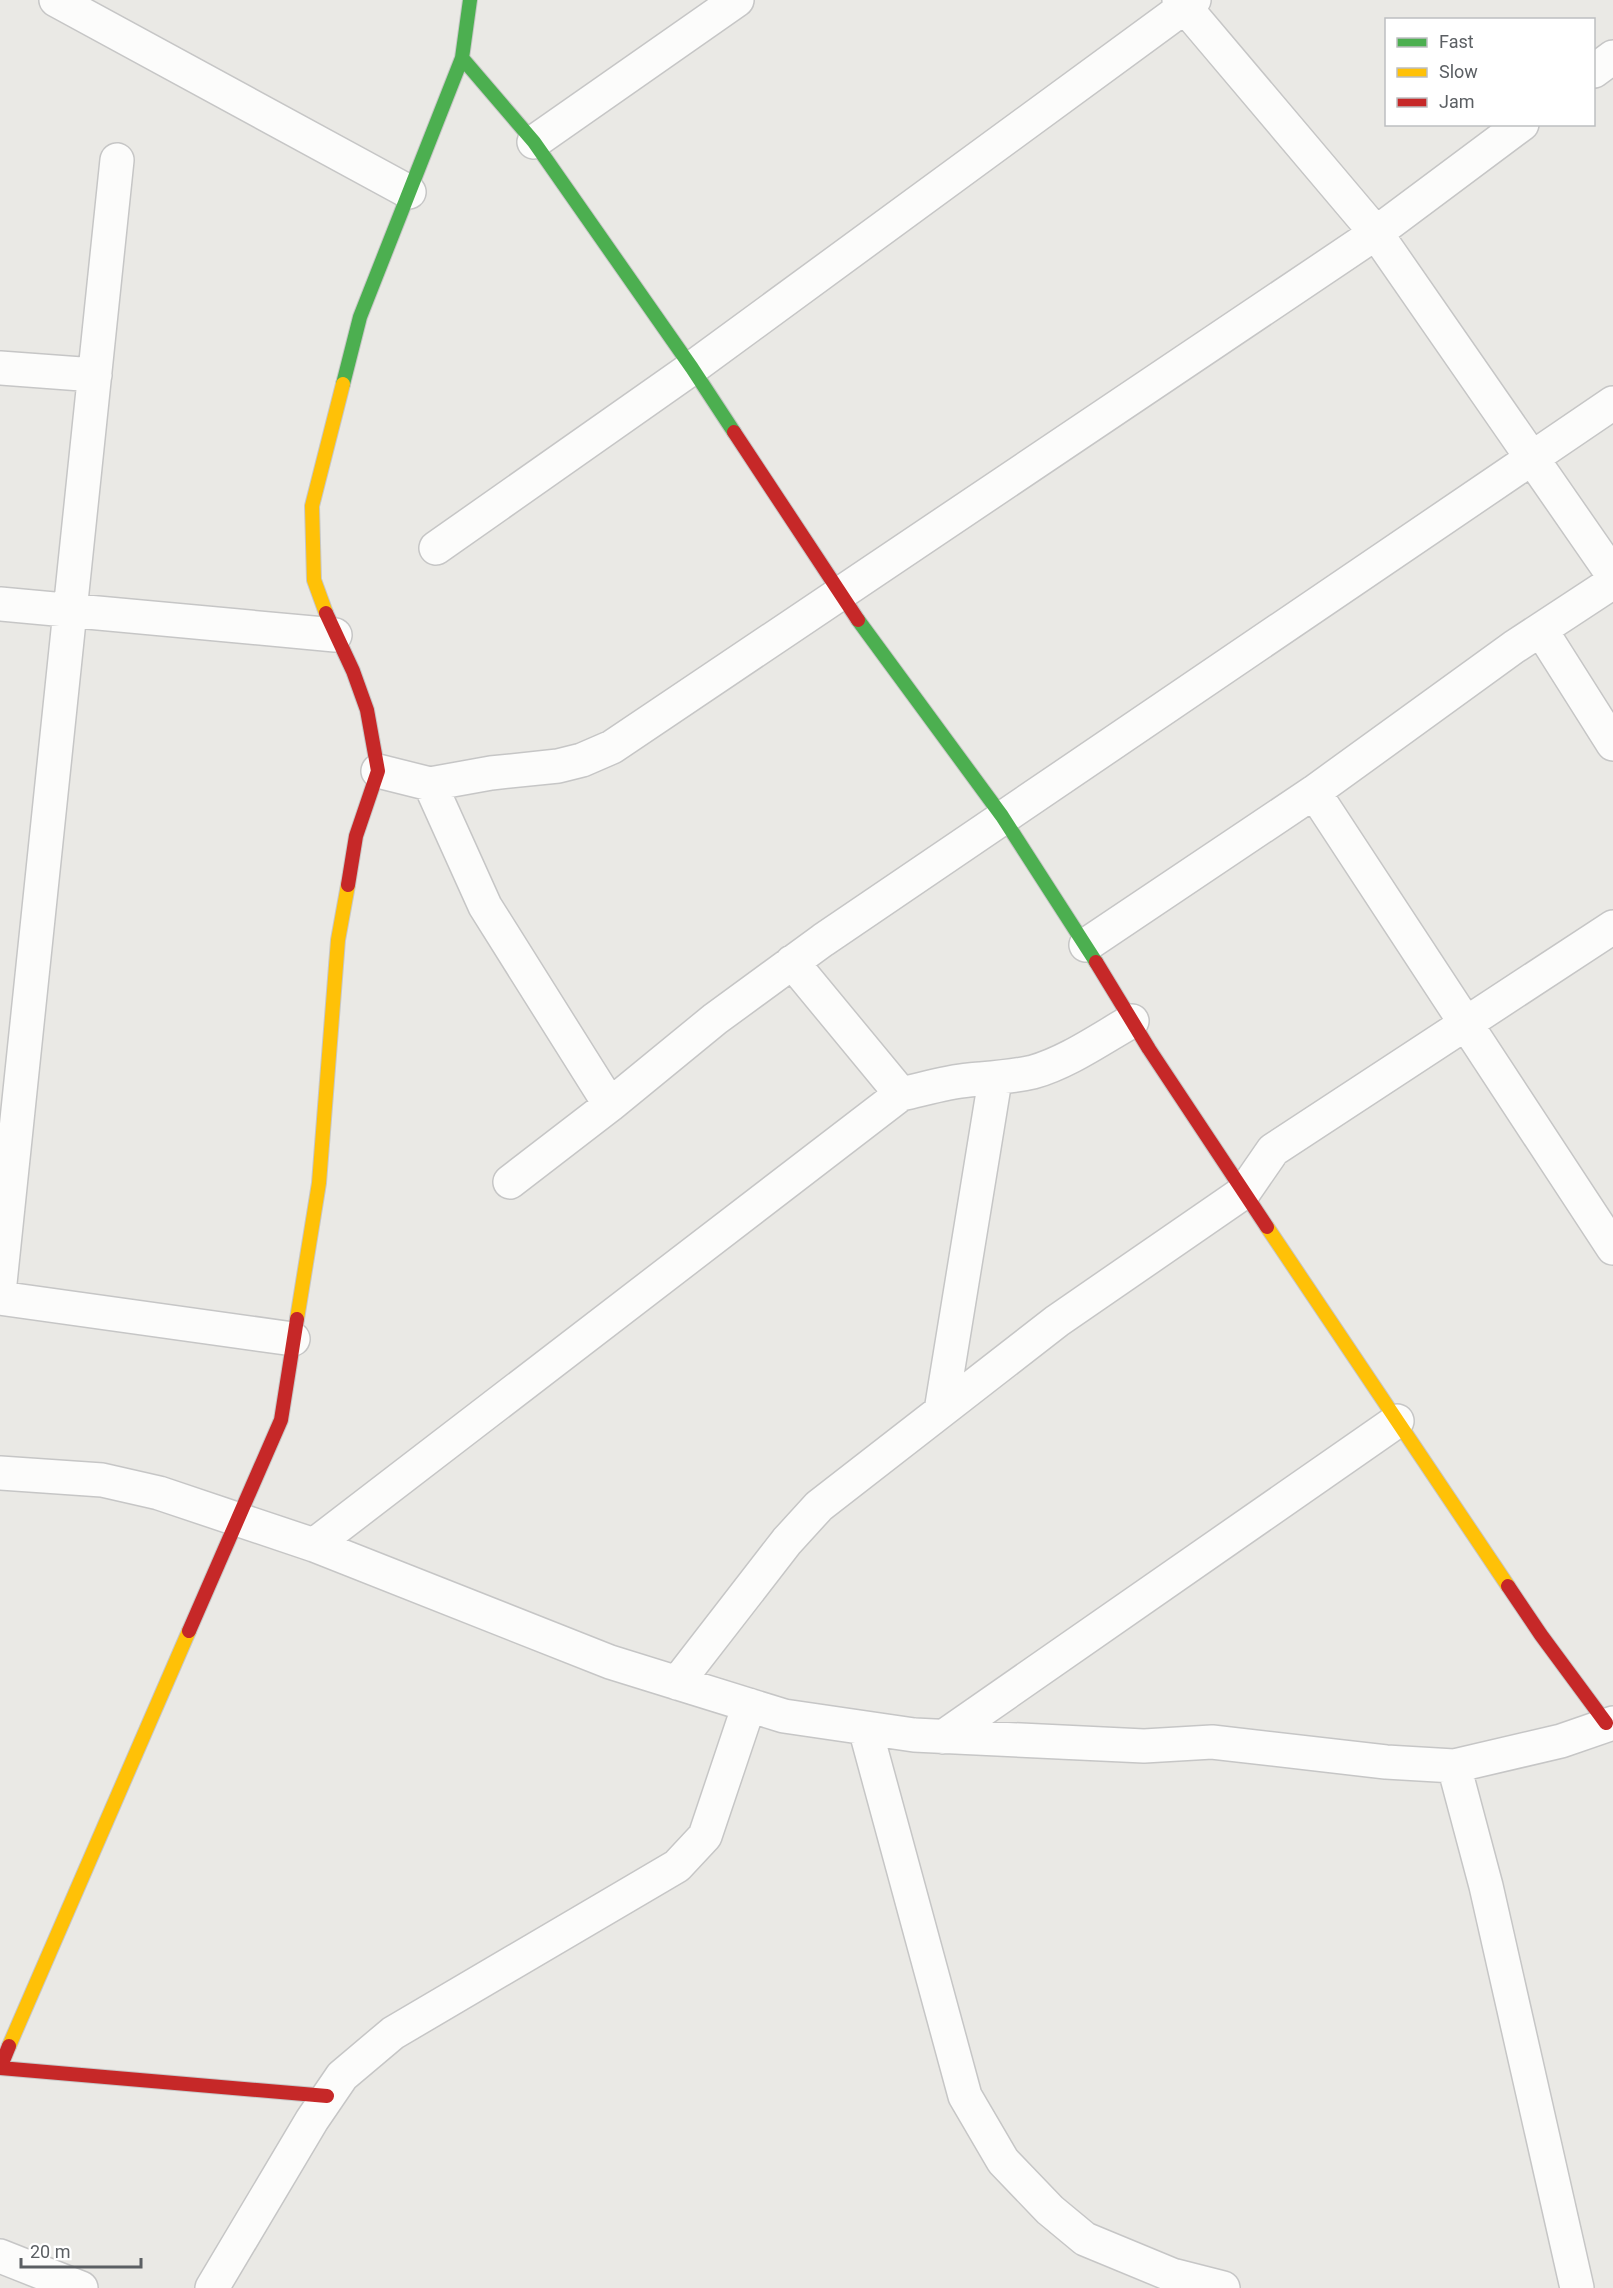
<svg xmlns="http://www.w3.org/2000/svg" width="1613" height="2288" font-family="Roboto,sans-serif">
<rect width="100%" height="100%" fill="#eae9e5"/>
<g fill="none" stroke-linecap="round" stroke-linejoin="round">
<g stroke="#c6c6c6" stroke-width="36">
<path id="street" d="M56 0 409 192
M1179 0 1376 233 1613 575
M1594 71 1613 57
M534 142 737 0
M0 368 95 375
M436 548 692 368 1194 0
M0 604 335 635
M1541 630 1613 744
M378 771 430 784 491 773 558 766 582 760 612 747 1376 233 1522 124
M430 784 485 906 610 1105
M1314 792 1613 1248
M1086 945 1314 792 1514 647 1613 582
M792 962 901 1094
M510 1182 610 1105 715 1019 823 940 1613 403
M0 1283 117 160
M0 1298 293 1339
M941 1411 995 1080
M0 1473 102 1480 159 1493 314 1545 610 1662 784 1716 914 1735 1144 1746 1212 1742 1386 1762 1454 1766 1561 1741 1613 1723
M314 1545 901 1094C924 1089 946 1082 969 1080 991 1078 1011 1077 1033 1072 1068 1062 1100 1039 1132 1021
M677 1683 787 1541 819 1506 1057 1321 1244 1192 1273 1150 1613 927
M865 1728 965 2096 1003 2161 1050 2210 1085 2239 1172 2275 1223 2288
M943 1737 1397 1421
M1454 1766 1486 1886 1577 2288
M0 2256 81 2288
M212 2288 312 2120 342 2076 393 2033 677 1866 705 1836 749 1705"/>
</g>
<g stroke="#c7c7c7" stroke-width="16">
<path id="fast" d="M462 58 534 142 692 368 734 432
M343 384 360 317 462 58 470 0
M858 620 1002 816 1096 962"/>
</g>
<g stroke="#c7c7c7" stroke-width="16">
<path id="slow" d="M326 613 314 580 312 506 343 384
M1267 1227 1508 1586
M297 1319 319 1183 338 940 348 885
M9 2046 189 1631"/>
</g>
<g stroke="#c7c7c7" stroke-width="16">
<path id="jam" d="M734 432 858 620
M326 613 353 671 367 710 378 771 356 836 348 885
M1096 962 1149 1049 1267 1227
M1508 1586 1541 1635 1606 1723
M189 1631 281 1420 297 1319
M9 2046 0 2068 327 2096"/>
</g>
<use href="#street" stroke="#fcfcfb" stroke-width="33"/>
<use href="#fast" stroke="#4caf50" stroke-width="14"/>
<use href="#slow" stroke="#ffc107" stroke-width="14"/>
<use href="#jam" stroke="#c62828" stroke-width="14"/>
</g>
<rect x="1385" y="18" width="210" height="108" fill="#ffffff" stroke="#bdbfc1" stroke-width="1.5"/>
<rect x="1397" y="38" width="30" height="9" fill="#4caf50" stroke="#bdbfc1" stroke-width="1.5"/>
<text x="1439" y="48" font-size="18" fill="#5b5f63">Fast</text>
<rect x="1397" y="68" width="30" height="9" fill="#ffc107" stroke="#bdbfc1" stroke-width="1.5"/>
<text x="1439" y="78" font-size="18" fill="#5b5f63">Slow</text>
<rect x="1397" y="98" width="30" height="9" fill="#c62828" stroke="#bdbfc1" stroke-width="1.5"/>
<text x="1439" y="108" font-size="18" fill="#5b5f63">Jam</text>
<path d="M21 2258v9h120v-9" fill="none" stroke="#5b5f63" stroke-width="3"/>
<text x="30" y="2258" font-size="18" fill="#5b5f63" stroke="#ffffff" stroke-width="4.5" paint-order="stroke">20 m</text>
</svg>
